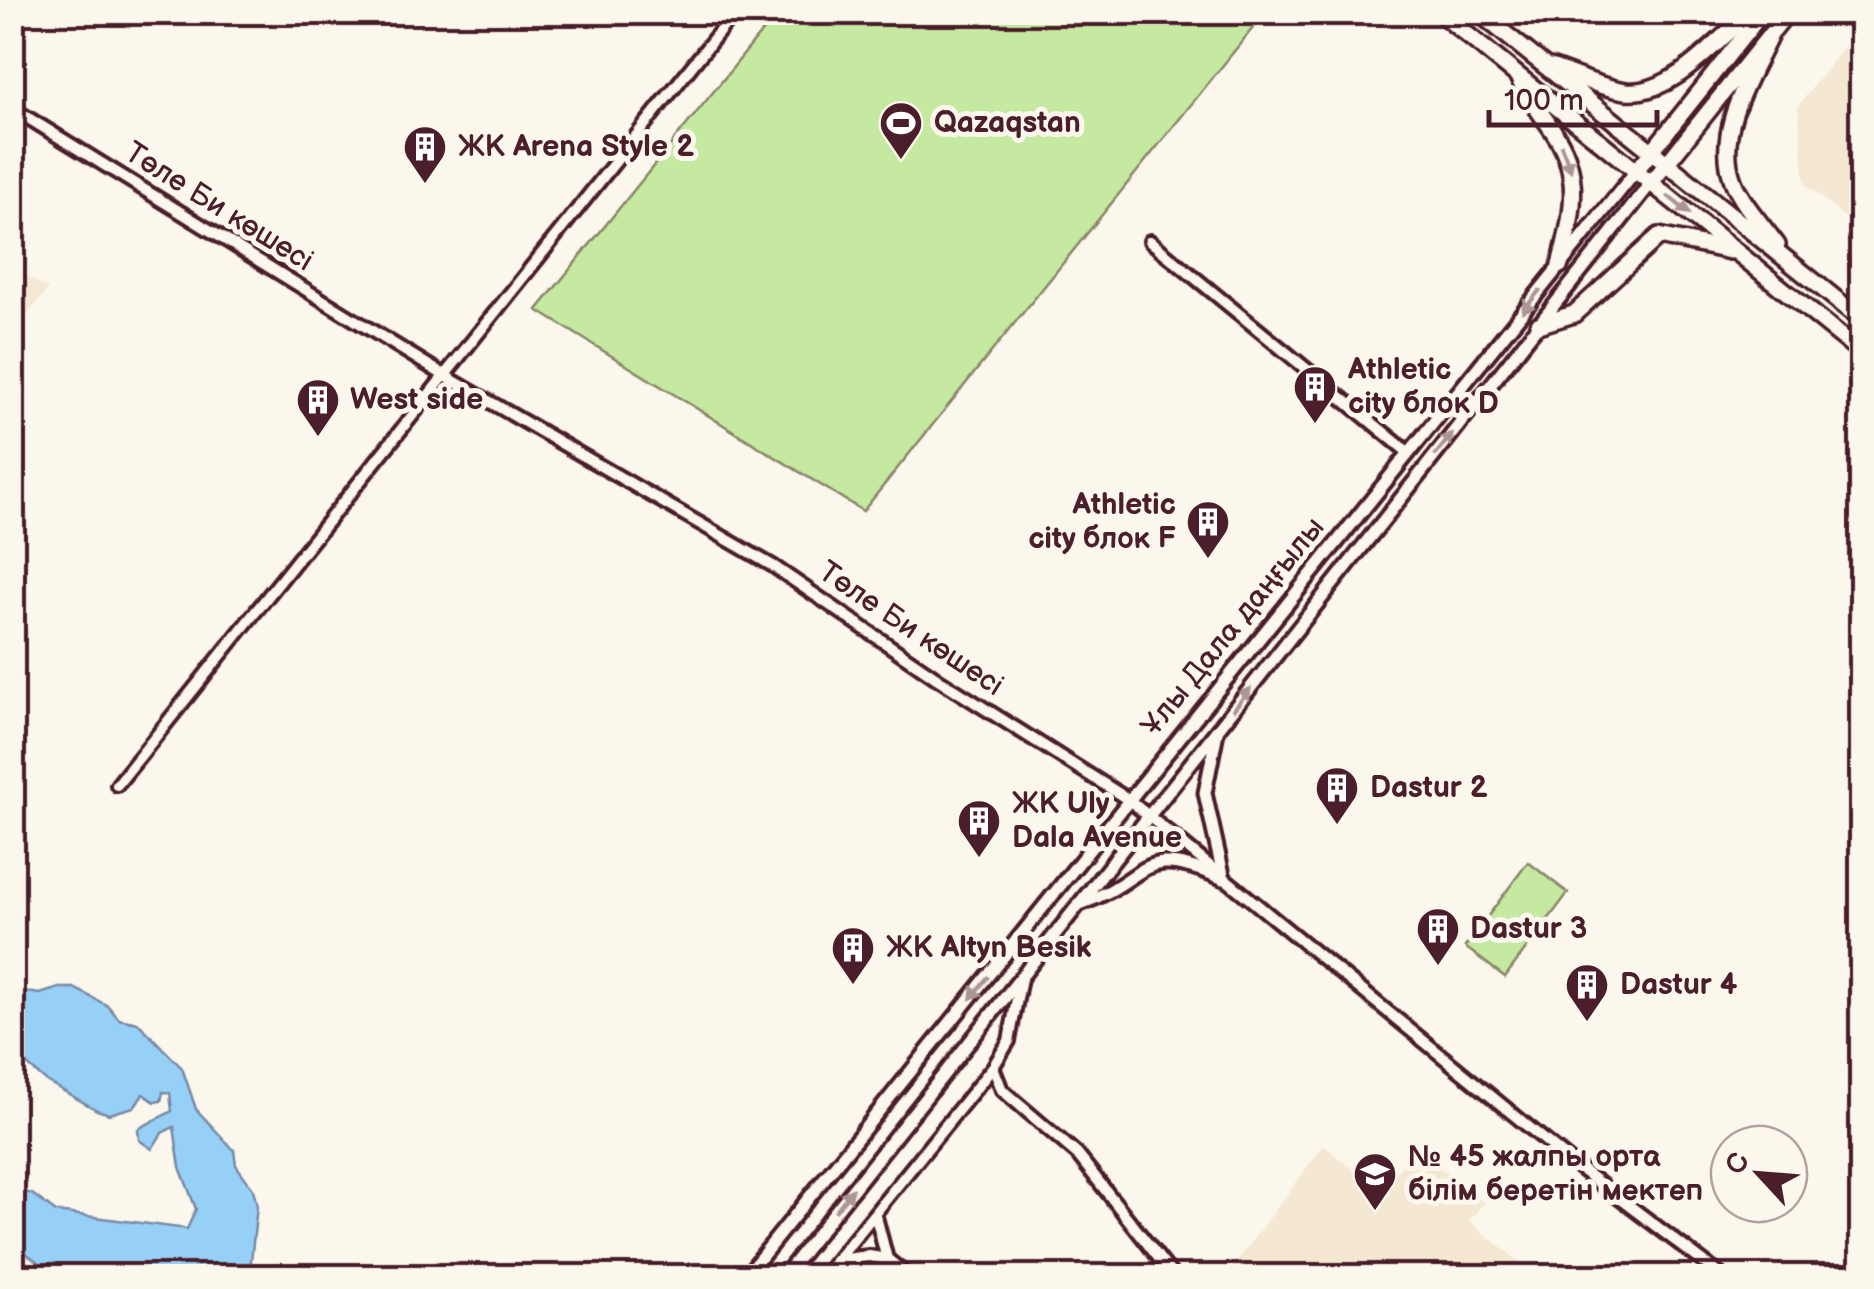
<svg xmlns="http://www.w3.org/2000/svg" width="1874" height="1289" font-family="'Balsamiq Sans',sans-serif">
<rect width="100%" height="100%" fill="#fbf7ec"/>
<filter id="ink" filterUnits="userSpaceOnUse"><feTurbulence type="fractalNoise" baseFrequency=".01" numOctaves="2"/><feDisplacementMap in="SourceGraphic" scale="20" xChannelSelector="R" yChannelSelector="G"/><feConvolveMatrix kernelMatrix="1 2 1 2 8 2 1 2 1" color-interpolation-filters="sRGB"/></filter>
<g filter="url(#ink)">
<path fill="#f4e8d2" d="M1861 25V231L1805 184 1798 106Z
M13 268 48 289 13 333Z
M1324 1145 1378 1192 1417 1149 1484 1203 1469 1221 1537 1276H1226Z"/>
<path fill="#c6e9a2" stroke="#888466" stroke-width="2.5" d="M777 13H1265L863 511 537 310Z
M1528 862 1568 893 1505 977 1465 947Z"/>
<path fill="#96d0f6" stroke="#7889a5" stroke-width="2.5" d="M59 988H74L108 1006 119 1019 138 1023 182 1068 196 1109 234 1150 236 1165 253 1189 257 1206 250 1270 255 1276H57L27 1254 17 1236 13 1189 32 1194 56 1212 187 1229 196 1209 180 1167 174 1127 162 1133 152 1149 139 1140 138 1129 172 1111 170 1093 163 1092 161 1101 155 1102 143 1094 134 1107 109 1114 97 1110 46 1081 13 1053V997L19 991 40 994Z"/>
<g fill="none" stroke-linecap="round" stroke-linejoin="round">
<g stroke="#4a1f2b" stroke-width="18">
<path id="minor" d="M12 108 447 377 773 566 938 679 1129 800 1574 1164 1722 1276
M1150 241 1409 453
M117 785 735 12
M1021 978 1009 1041 993 1067 1002 1090 1077 1154 1173 1276
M887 1259 908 1276
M838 1260 869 1256 887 1259 875 1213
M824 1276 993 1067"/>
</g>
<g stroke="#4a1f2b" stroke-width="19">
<path id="tertiary" d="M1217 732 1205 793 1224 879
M1080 904C1153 879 1136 841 1224 879
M746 1276 1636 171
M784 1276 1651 183"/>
</g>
<g stroke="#4a1f2b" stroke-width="21">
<path id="secondary" d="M1636 171 1763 12
M1651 183 1788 12"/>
</g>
<g stroke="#4a1f2b" stroke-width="22">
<path id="primary" d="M1439 12 1862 353
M1478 12 1862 320
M1770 35C1750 78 1714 131 1733 181 1742 204 1763 226 1777 245
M1550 67C1575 75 1601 88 1626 91 1673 96 1718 38 1751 12
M1519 79C1529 101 1545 117 1557 137 1583 179 1571 221 1560 265
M1538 325 1574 314 1659 236 1730 251"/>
</g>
<use href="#minor" stroke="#fbf7ec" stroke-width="10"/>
<use href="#tertiary" stroke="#fbf7ec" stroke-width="11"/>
<use href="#secondary" stroke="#fbf7ec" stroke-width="14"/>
<use href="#primary" stroke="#fbf7ec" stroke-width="15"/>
</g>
<defs><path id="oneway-solid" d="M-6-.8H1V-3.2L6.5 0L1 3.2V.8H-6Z" transform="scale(2.5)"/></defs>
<g fill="#ab9695">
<use href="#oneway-solid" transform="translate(1566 158) rotate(69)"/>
<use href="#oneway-solid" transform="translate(1679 205) rotate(39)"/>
<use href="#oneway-solid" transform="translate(1531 301) rotate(129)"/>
<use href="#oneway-solid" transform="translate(1444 444) rotate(-52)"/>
<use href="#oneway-solid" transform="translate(1242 699) rotate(-52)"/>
<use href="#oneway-solid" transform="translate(979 988) rotate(129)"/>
<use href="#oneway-solid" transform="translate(844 1200) rotate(-52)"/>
</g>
</g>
<defs>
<g id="stadium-pin" transform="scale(2.25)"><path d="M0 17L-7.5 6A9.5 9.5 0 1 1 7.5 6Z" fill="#4a1f2b" stroke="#fbf7ec"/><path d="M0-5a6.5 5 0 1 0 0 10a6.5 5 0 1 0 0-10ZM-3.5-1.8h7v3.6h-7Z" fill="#fff"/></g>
<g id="building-pin" transform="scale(2.25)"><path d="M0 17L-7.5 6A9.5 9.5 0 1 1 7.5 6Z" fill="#4a1f2b" stroke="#fbf7ec"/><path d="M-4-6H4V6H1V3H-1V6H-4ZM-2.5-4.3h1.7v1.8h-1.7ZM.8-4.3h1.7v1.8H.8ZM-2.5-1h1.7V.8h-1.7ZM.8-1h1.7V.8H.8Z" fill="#fff"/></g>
<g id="school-pin" transform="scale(2.25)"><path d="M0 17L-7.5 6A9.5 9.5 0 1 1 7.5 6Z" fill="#4a1f2b" stroke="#fbf7ec"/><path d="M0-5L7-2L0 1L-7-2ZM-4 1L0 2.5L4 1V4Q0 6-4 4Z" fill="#fff"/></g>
</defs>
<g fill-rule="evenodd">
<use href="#stadium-pin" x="901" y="123"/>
<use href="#building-pin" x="425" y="147"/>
<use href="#building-pin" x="1315" y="387"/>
<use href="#building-pin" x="318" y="400"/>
<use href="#building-pin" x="1208" y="522"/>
<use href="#building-pin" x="1337" y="788"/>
<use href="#building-pin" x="979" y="821"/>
<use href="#building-pin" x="1438" y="929"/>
<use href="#building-pin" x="853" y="948"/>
<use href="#building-pin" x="1587" y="985"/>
<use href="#school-pin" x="1375" y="1174"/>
</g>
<g text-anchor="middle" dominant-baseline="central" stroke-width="10" stroke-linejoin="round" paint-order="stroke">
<g font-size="30" font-weight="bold" fill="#4a1f2b" stroke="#fbf7ec" text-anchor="start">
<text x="934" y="123">Qazaqstan</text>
<text x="458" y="147">ЖК Arena Style 2</text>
<text x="1348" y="370">Athletic<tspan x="1348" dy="34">city блок D</tspan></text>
<text x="350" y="400">West side</text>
<text x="1176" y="505" text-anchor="end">Athletic<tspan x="1176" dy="34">city блок F</tspan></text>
<text x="1370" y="788">Dastur 2</text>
<text x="1012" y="804">ЖК Uly<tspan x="1012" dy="34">Dala Avenue</tspan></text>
<text x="1470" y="929">Dastur 3</text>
<text x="886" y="948">ЖК Altyn Besik</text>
<text x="1620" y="985">Dastur 4</text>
<text x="1408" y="1157">№ 45 жалпы орта<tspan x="1408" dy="34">білім беретін мектеп</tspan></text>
</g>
<g font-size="30" fill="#4a1f2b" stroke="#fbf7ec">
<text transform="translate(219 207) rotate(32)">Төле Би көшесі</text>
<text transform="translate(1233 627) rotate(-51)">Ұлы Дала даңғылы</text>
<text transform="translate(911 629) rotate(34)">Төле Би көшесі</text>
</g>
</g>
<rect width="1874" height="1289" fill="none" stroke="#fbf7ec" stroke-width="50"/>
<rect x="25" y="25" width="1824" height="1239" fill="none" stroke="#4a1f2b" stroke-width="4" filter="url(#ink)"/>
<g transform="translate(1759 1174) rotate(296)"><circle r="48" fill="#fbf7ec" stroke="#b4a19f" stroke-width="2.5"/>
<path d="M0-8L18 38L0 25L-18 38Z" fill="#4a1f2b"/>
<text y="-15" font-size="28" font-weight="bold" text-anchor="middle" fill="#4a1f2b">С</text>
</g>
<path d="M1489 110v15h168v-15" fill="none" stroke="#4a1f2b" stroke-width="5"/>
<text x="1504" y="110" font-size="30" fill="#4a1f2b" stroke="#fbf7ec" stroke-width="8" paint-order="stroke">100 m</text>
</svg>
